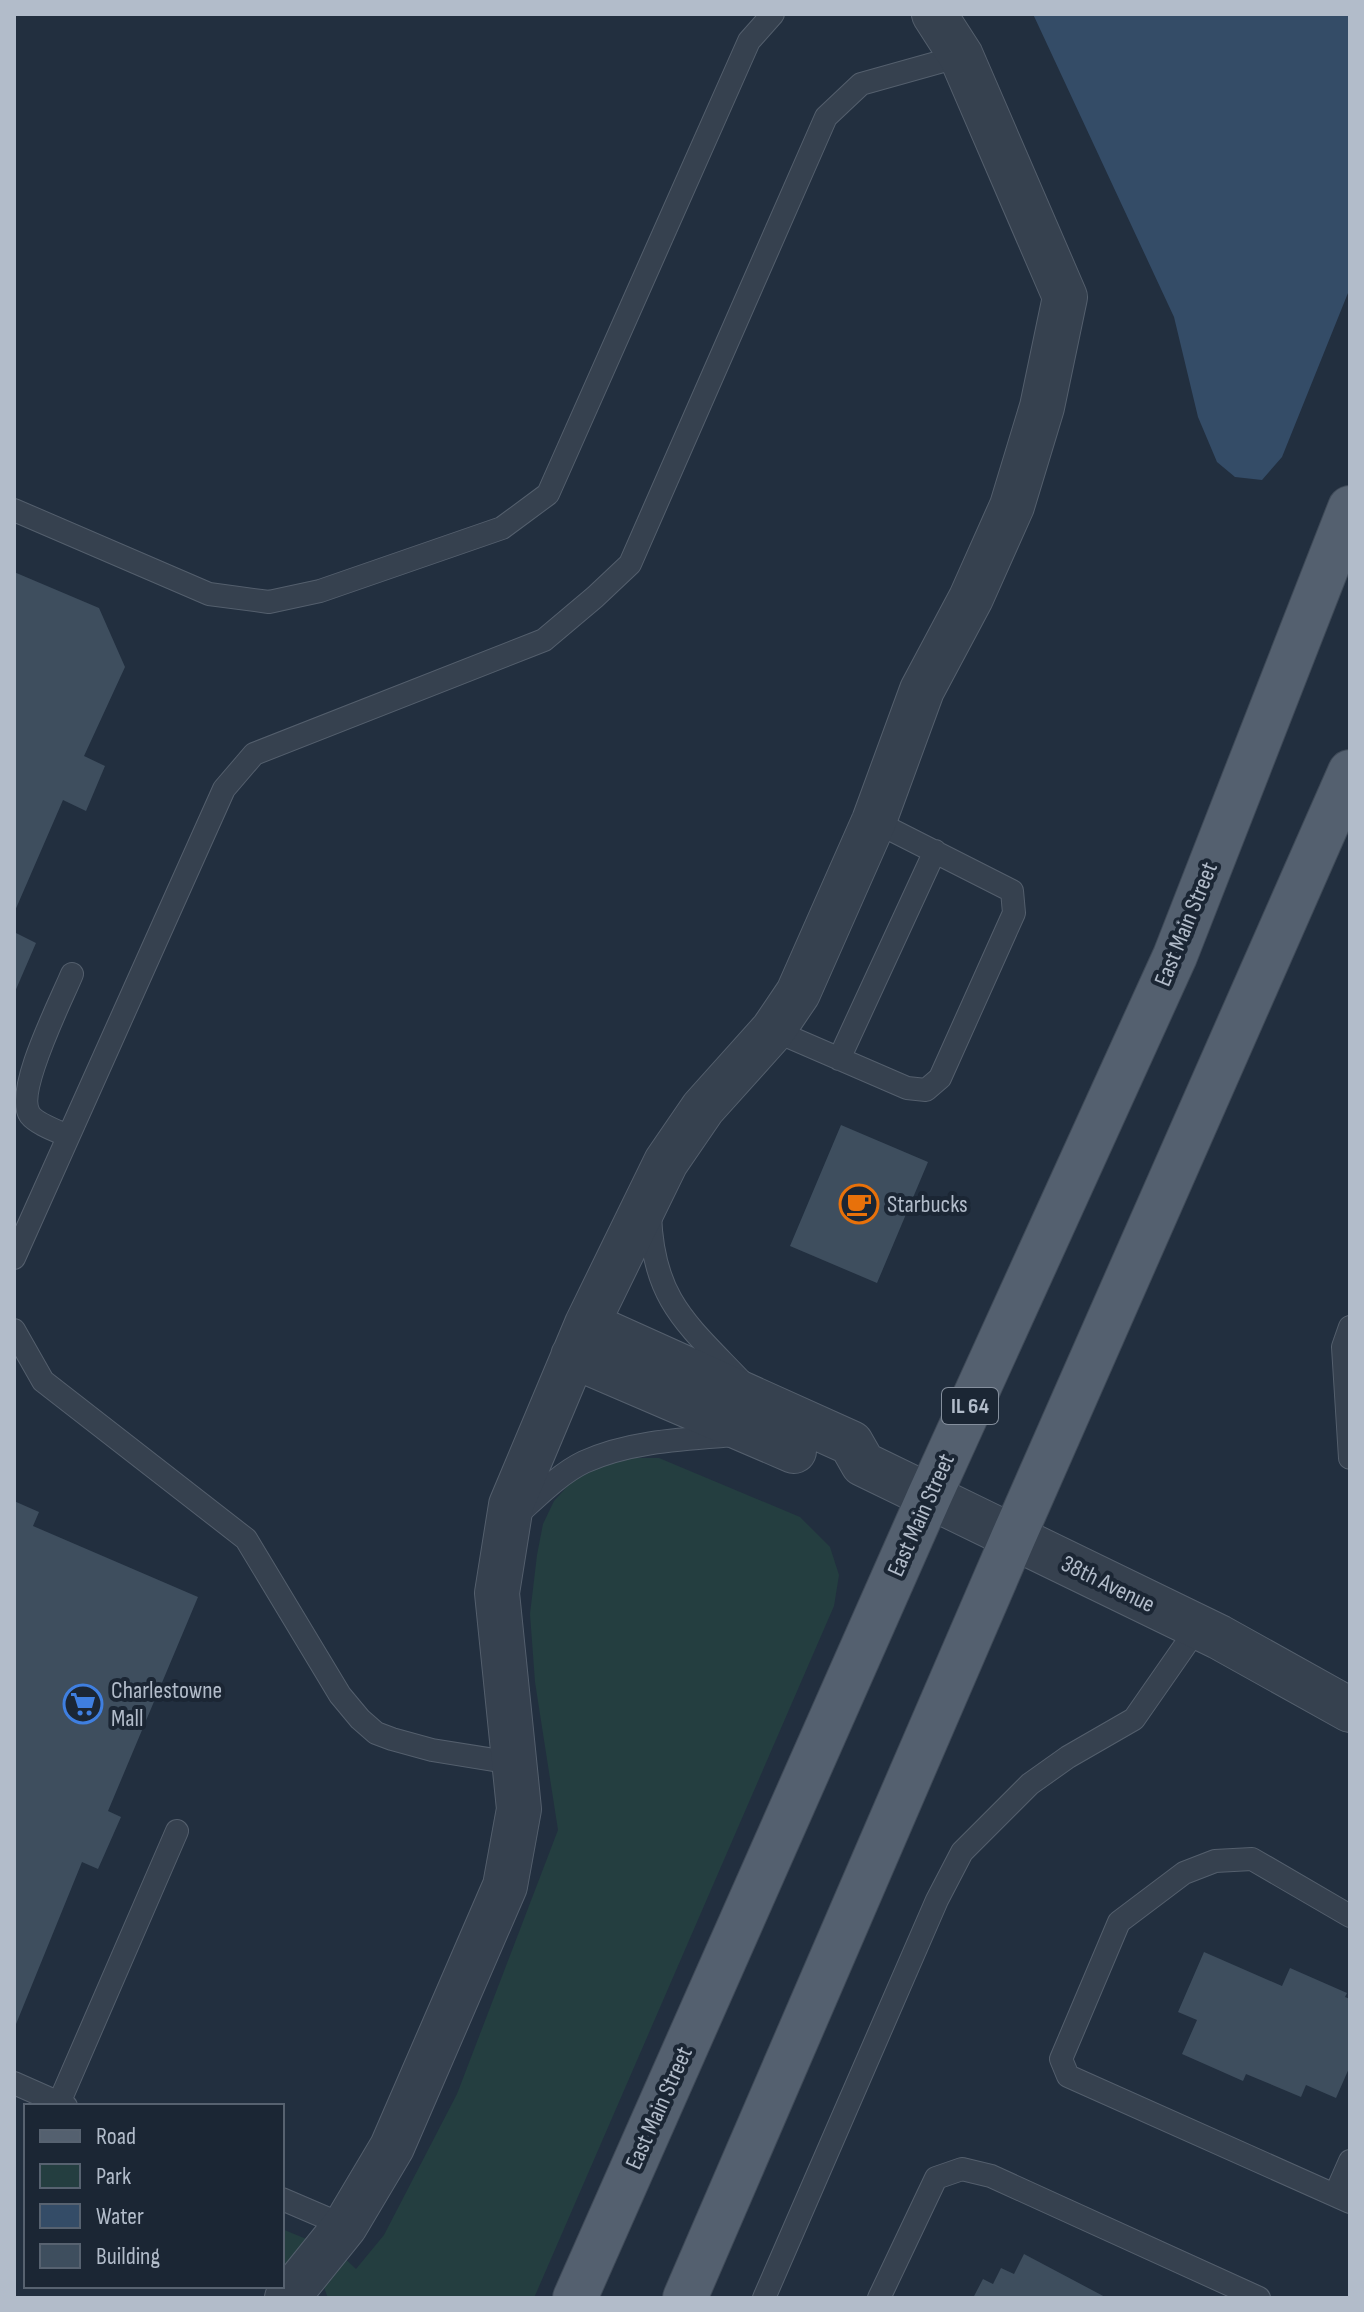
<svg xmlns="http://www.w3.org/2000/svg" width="1364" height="2312" font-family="'Sofia Sans Condensed',sans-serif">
<rect width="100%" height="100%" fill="#222f3f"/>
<path fill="#243e40" d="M621 1458H659L800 1517 830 1547 839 1575 834 1606 534 2298H328L312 2256 288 2265 282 2264V2229L338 2252 356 2269 384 2235 457 2094 558 1830 535 1682 530 1614 537 1555 543 1524 554 1501 575 1478Z"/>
<path fill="#344c67" d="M1033 14H1350V288L1282 457 1262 480 1235 477 1217 462 1198 417 1174 317Z"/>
<path fill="#3e4e5e" d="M14 572 99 608 125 667 84 756 105 766 86 811 63 800 14 913Z
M14 932 36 943 14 994Z
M841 1125 928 1162 877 1283 790 1246Z
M14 1501 39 1512 33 1526 198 1597 108 1811 121 1817 98 1869 82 1862 14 2029Z
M1204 1952 1282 1986 1290 1968 1347 1993 1345 1997 1350 1999V2066L1336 2098 1306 2085 1301 2097 1246 2074 1243 2081 1182 2054 1197 2020 1178 2012Z
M1024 2254 1107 2298H973L983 2279 993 2284 1001 2268 1014 2274Z"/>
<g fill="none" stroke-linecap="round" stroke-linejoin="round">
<g stroke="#545f6d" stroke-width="24">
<path id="lane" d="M14 510 209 594 269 602 320 591 502 528 548 494 749 41 773 14
M773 1030 907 1088 926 1090 940 1078 1014 913 1012 891 874 821
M839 1059 935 851
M68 1136C57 1131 37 1124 30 1115 14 1092 61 1001 72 974
M650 1215C653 1300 687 1324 742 1382
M14 1258 224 789 254 754 544 640 595 597 630 564 826 117 861 84 961 56
M1350 1327 1343 1347 1350 1458
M14 1330 43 1381 246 1539 340 1695 360 1719 376 1733 392 1739 432 1750 513 1763
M516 1516C536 1498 559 1474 584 1462 630 1441 685 1439 736 1435
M1350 1916 1252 1859 1215 1861 1184 1873 1119 1922 1061 2059 1068 2076 1350 2202
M14 2083 66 2106
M59 2103 177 1831
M1335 2195 1350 2161
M282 2199 345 2226
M764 2298 937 1900 962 1852 1030 1784 1068 1757 1134 1719 1198 1627
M879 2298 936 2178 962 2169 991 2176 1259 2298"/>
</g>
<g stroke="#545f6d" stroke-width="46">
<path id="street" d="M587 1324 851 1443 863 1464 1219 1637 1350 1710
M573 1356 794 1451
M287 2298 345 2226 392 2147 505 1886 519 1809 497 1593 511 1505 587 1324 666 1162 703 1108 773 1030 798 993 874 821 922 690 971 598 1012 506 1042 407 1065 297 961 56 934 14"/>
</g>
<g stroke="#3f4a58" stroke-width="46">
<path id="primary" d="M575 2298 929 1497 1175 956 1350 508
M685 2298 1013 1538 1350 772"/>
</g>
<use href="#lane" stroke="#36414f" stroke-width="22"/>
<use href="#street" stroke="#36414f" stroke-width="44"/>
<use href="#primary" stroke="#54606f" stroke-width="44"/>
</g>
<defs>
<g id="cafe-ring" transform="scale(2)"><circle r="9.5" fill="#1b2634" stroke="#e8710a" stroke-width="1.5"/><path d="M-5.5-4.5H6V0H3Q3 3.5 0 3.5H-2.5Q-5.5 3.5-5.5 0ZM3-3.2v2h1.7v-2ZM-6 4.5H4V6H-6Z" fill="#e8710a"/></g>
<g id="supermarket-ring" transform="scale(2)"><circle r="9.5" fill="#1b2634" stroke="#3f7fe0" stroke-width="1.5"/><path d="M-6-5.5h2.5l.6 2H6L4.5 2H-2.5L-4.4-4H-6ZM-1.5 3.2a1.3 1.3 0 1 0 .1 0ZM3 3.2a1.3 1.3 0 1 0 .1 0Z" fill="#3f7fe0"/></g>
</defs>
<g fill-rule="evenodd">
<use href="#cafe-ring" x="859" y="1204"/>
<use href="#supermarket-ring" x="83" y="1704"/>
</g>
<g text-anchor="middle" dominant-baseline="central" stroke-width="8" stroke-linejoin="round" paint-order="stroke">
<rect fill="#1b2634" stroke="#858f9d" stroke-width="2" x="942" y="1388" width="56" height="36" rx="6"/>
<g font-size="22" font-weight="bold" fill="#b2bcca">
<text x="970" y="1406">IL 64</text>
</g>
<g font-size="24" fill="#b2bcca" stroke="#1b2634">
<text transform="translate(1186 924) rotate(-68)">East Main Street</text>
<text transform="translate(921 1515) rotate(-66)">East Main Street</text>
<text transform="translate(1108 1584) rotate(26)">38th Avenue</text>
<text transform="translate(659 2108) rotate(-66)">East Main Street</text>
</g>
<g font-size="24" fill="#b2bcca" stroke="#1b2634" text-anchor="start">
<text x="887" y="1204">Starbucks</text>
<text x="111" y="1690">Charlestowne<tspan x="111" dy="28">Mall</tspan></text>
</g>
</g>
<rect width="1364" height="2312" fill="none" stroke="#b2bcca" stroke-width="32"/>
<rect x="24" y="2104" width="260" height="184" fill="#1b2634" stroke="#576270" stroke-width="2"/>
<rect x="40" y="2130" width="40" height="12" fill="#54606f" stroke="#576270" stroke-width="2"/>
<text x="96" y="2144" font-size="24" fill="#b2bcca">Road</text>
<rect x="40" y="2164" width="40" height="24" fill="#243e40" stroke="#576270" stroke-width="2"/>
<text x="96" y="2184" font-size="24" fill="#b2bcca">Park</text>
<rect x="40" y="2204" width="40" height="24" fill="#344c67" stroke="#576270" stroke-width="2"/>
<text x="96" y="2224" font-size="24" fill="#b2bcca">Water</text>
<rect x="40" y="2244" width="40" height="24" fill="#3e4e5e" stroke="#576270" stroke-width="2"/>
<text x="96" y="2264" font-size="24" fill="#b2bcca">Building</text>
</svg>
